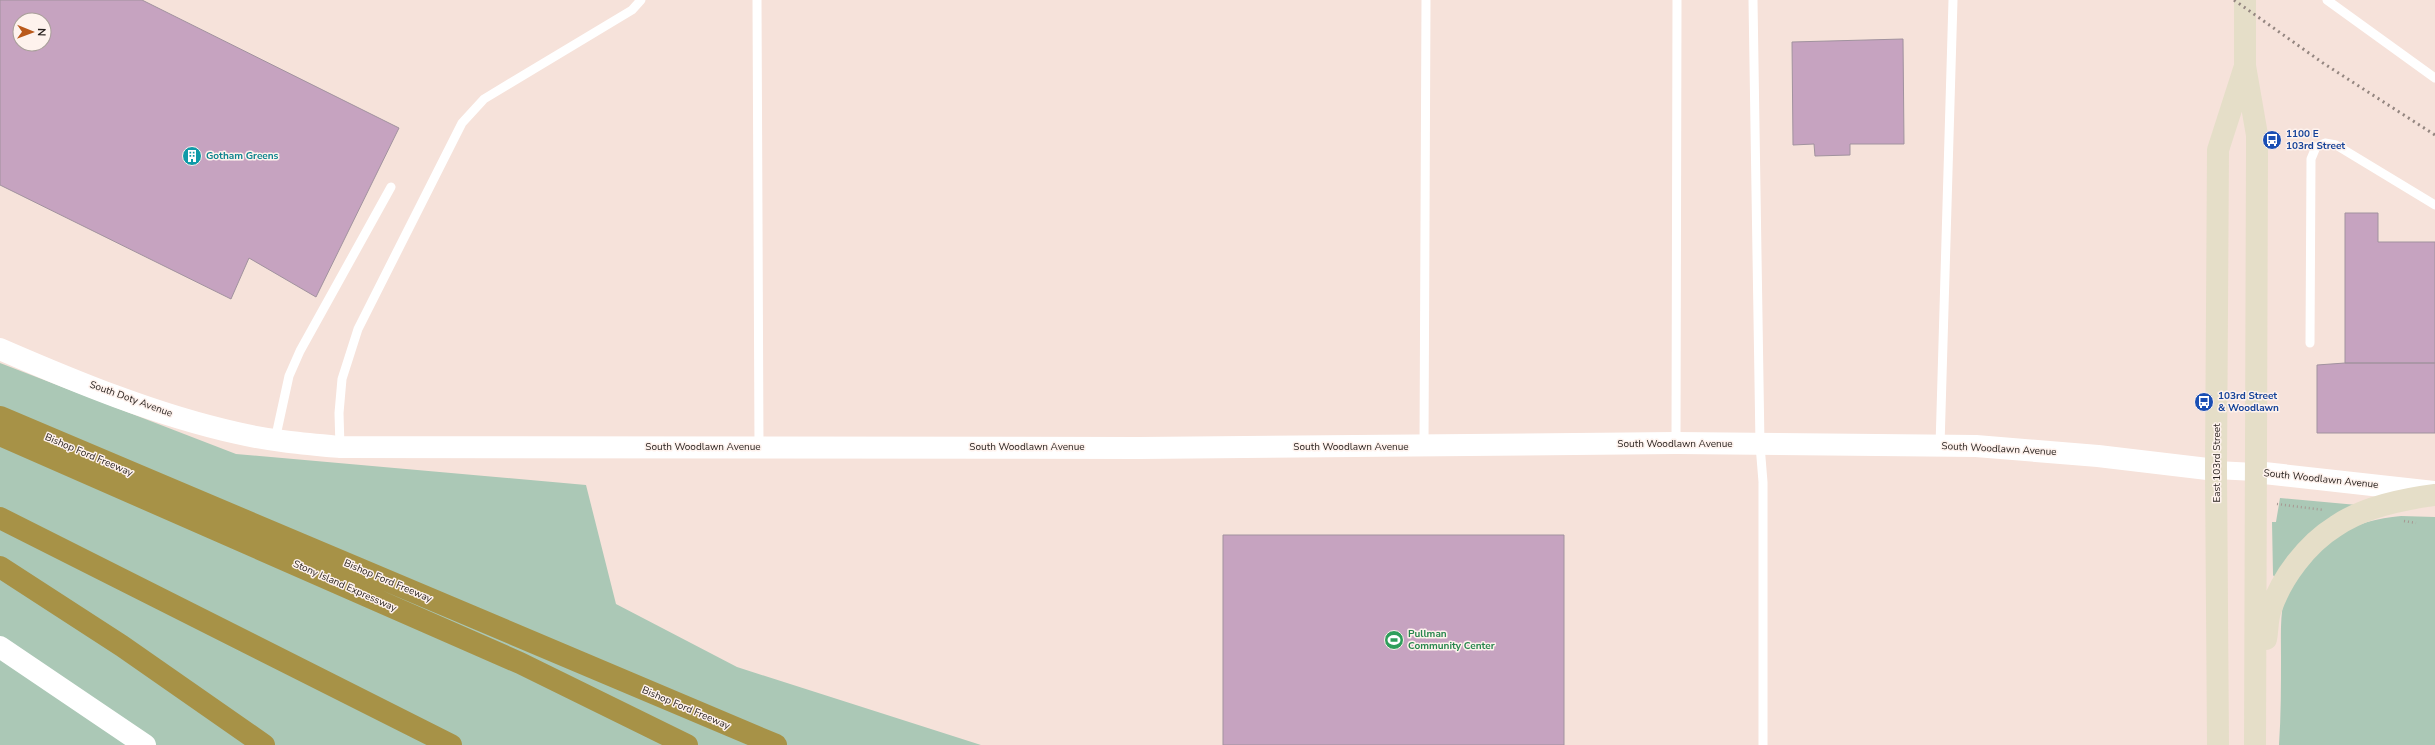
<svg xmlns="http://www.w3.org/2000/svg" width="2435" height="745" font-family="'Nunito Sans',sans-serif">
<rect width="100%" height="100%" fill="#f6e2da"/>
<path fill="#abc8b6" d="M0 363 236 454 586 485 616 604 737 667 981 745H0Z
M2280 498 2357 505 2275 578 2273 575 2272 522H2276Z
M2401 516 2435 517V745H2279C2281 716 2281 686 2281 657 2281 638 2280 617 2284 599 2286 594 2290 588 2293 583 2315 540 2354 520 2401 516Z"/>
<path fill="#c6a3c0" stroke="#a1929e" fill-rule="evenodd" d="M0 0H142L399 128 316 297 249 258 231 299 0 185ZM20 20H44V44H20Z
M1903 39 1904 144H1850V155L1815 156 1814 144 1793 145 1792 42Z
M2345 213H2378V242H2435V363H2345Z
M2345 363H2435V433H2317V365Z
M1223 535H1564V745H1223Z"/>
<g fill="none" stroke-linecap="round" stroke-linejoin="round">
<path stroke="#a79892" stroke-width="2.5" stroke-dasharray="1 3" stroke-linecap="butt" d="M2277 504 2324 510
M2404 521 2416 523"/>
<path stroke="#fff" stroke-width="9" d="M757 0 759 447
M1753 0 1760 445 1763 482V745
M2327 0 2435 78
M2310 343 2311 159 2316 147 2325 143 2336 145 2435 205
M275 440 289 376 300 351 391 187
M1676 443 1677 0
M1424 445 1426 0
M1940 446 1953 0
M340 447 339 413 342 379 358 329 462 123 484 99 632 10 641 0"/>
<path stroke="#fff" stroke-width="18" d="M2216 470 2255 472"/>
<path stroke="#fff" stroke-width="22" d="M0 349C76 382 156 415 237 433 271 441 306 444 340 447L1139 448 1676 443 1976 446 2098 456 2216 470
M2255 472 2435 492
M0 647 145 745"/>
<path stroke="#e5dec8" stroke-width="22" d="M2245 0V66L2257 135V152L2255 745
M2266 639C2268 630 2267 618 2271 609 2282 577 2307 544 2336 526 2362 508 2404 499 2435 495
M2218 745 2216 470 2218 150 2244 69"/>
<path stroke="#a79247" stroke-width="22" d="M0 417 776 745
M0 435 520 663 687 745
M0 518 451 745
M0 567 122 646 264 745"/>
<path stroke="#948680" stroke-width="3" stroke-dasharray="2 4" stroke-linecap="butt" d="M2234 0 2323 63 2435 135"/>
</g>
<defs>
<g id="bus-disc" transform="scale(1)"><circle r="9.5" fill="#1a4fb4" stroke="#fef2ed"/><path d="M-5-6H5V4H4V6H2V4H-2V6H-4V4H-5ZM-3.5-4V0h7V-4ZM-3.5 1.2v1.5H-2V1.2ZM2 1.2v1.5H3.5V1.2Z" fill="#fff"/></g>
<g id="building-disc" transform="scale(1)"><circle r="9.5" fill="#0f9aa8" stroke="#fef2ed"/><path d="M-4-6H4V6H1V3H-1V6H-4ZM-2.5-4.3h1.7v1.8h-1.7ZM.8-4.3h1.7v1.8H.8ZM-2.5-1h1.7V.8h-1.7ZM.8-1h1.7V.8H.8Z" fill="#fff"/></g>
<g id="stadium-disc" transform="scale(1)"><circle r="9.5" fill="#2e9e5b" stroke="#fef2ed"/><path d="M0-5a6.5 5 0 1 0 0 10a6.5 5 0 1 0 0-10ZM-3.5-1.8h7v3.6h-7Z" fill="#fff"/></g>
</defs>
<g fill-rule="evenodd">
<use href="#bus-disc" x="2272" y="140"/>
<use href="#building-disc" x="192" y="156"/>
<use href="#bus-disc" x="2204" y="402"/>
<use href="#stadium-disc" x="1394" y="640"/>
</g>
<g text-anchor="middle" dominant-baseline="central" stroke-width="3" stroke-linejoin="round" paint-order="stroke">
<g font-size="10" font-weight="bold" fill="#164399" stroke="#fef2ed" text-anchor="start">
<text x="2286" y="134">1100 E<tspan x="2286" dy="12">103rd Street</tspan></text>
<text x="2218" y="396">103rd Street<tspan x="2218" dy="12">&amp; Woodlawn</tspan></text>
</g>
<g font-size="10" font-weight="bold" fill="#0d838f" stroke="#fef2ed" text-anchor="start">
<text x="206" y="156">Gotham Greens</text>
</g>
<g font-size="10" fill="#261f1c" stroke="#fef2ed">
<text transform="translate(131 399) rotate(20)">South Doty Avenue</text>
<text x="1675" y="444">South Woodlawn Avenue</text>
<text x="703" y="447">South Woodlawn Avenue</text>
<text x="1027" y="447">South Woodlawn Avenue</text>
<text x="1351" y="447">South Woodlawn Avenue</text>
<text transform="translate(1999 449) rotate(3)">South Woodlawn Avenue</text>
<text transform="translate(89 455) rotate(23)">Bishop Ford Freeway</text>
<text transform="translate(2217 463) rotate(-90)">East 103rd Street</text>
<text transform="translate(2321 479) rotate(6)">South Woodlawn Avenue</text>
<text transform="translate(388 581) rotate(23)">Bishop Ford Freeway</text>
<text transform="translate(345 586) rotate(24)">Stony Island Expressway</text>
<text transform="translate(686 708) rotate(23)">Bishop Ford Freeway</text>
</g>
<g font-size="10" font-weight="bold" fill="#27864d" stroke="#fef2ed" text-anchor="start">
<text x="1408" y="634">Pullman<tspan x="1408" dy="12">Community Center</tspan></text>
</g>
</g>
<g transform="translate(32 32) rotate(91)"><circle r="19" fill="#fef2ed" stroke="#a89e99"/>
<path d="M0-3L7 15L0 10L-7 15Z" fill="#ba591b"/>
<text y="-6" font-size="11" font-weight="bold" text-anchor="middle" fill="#261f1c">N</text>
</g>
</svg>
